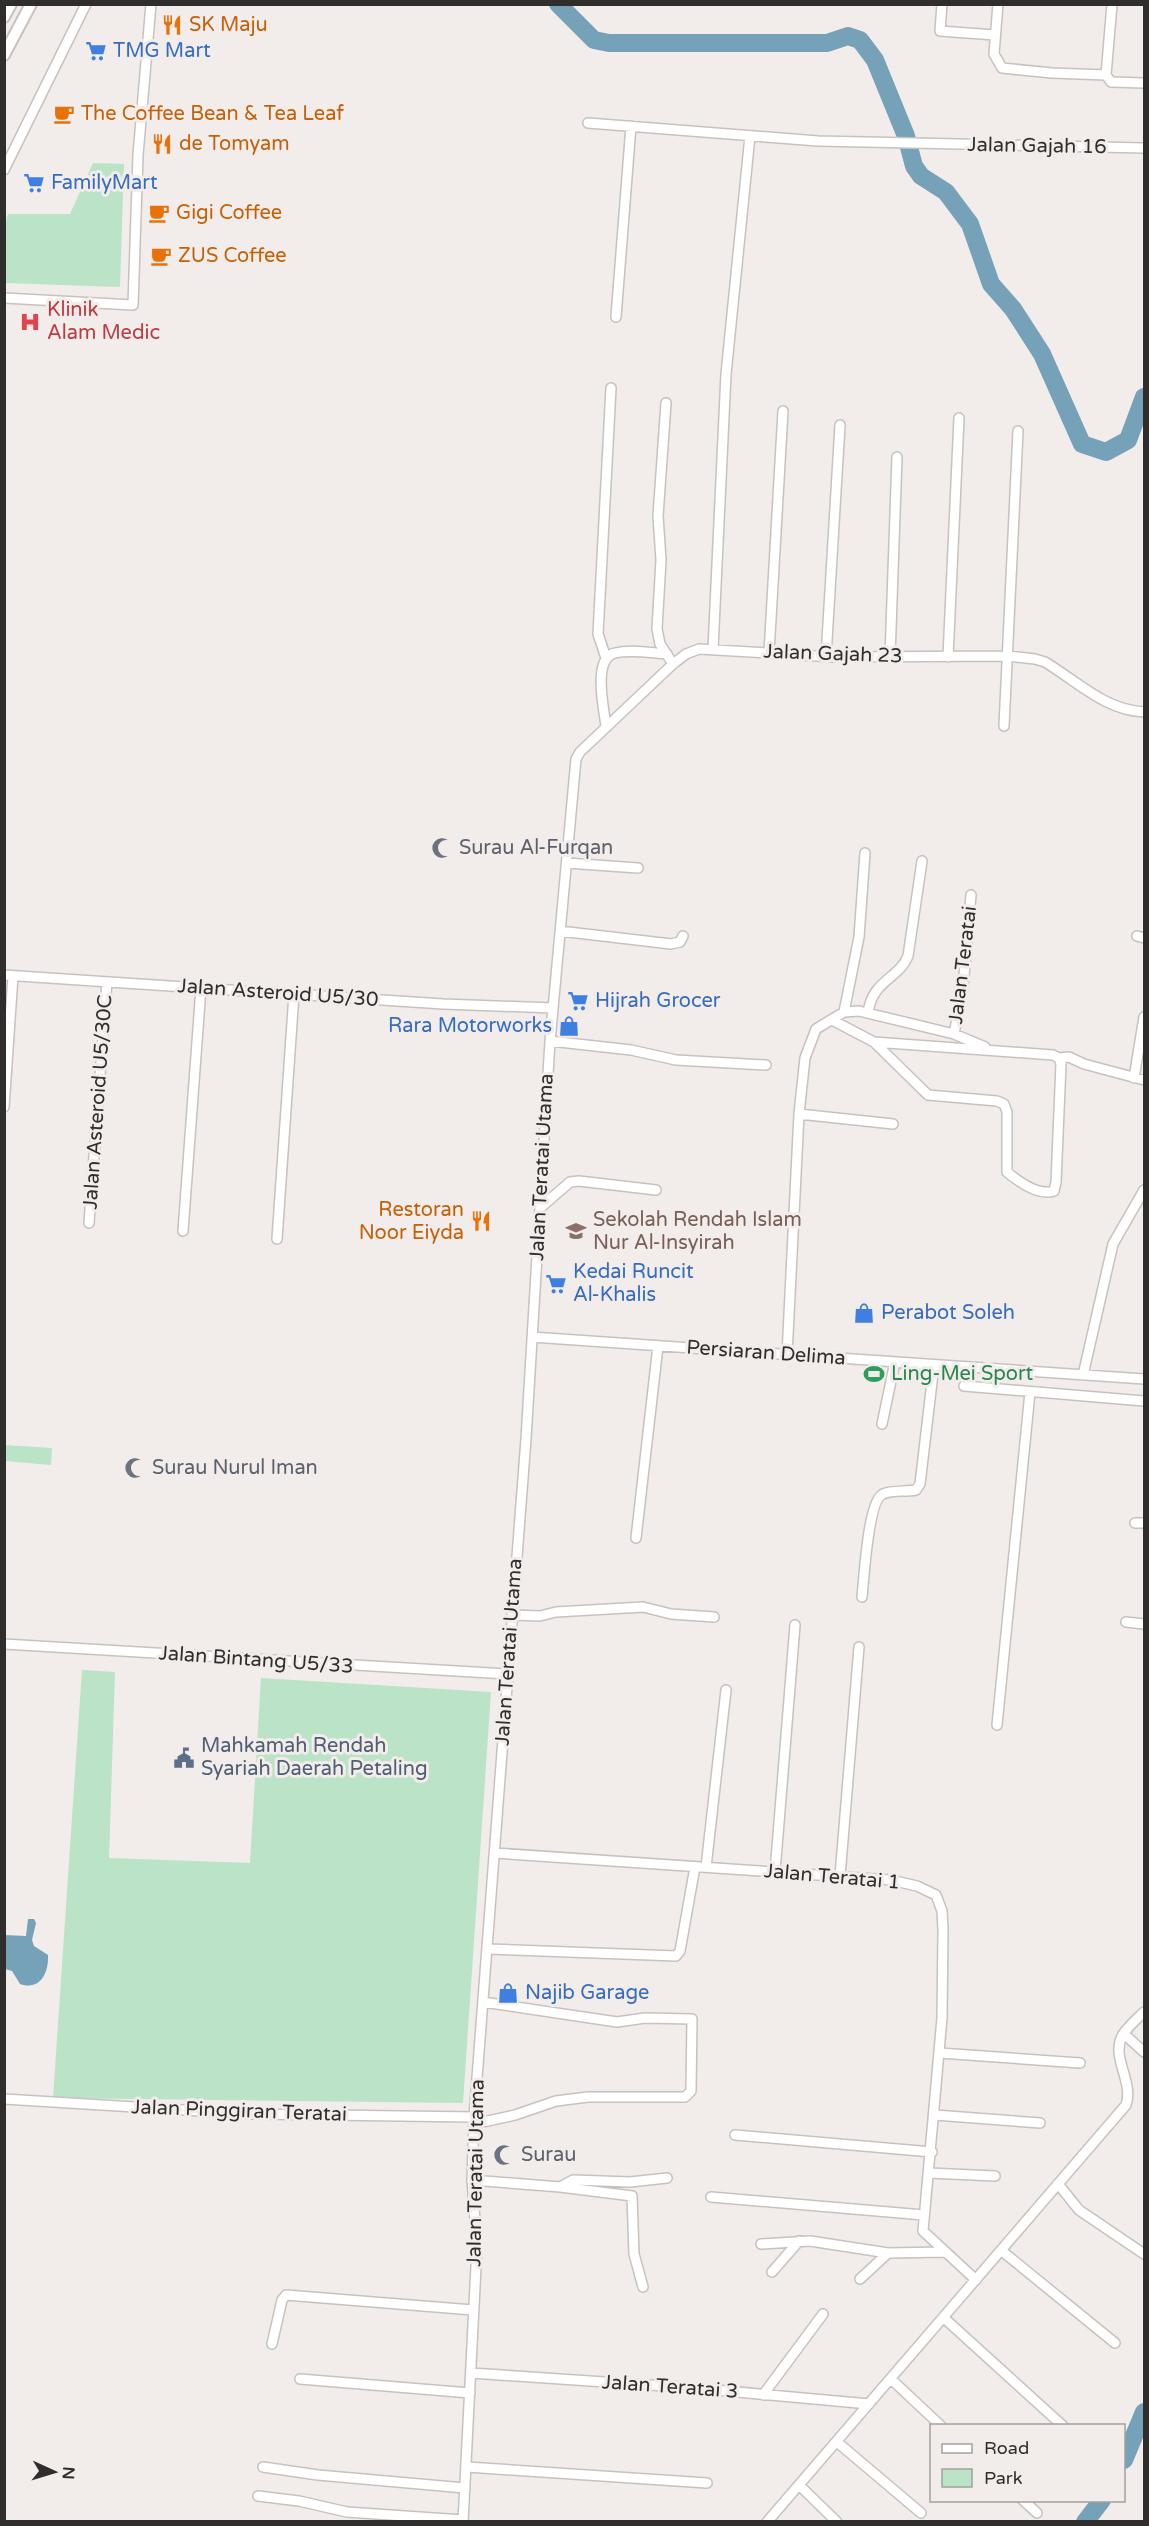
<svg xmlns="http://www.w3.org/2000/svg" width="1149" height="2526" font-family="'Varela Round',sans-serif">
<rect width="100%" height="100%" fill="#f2ecea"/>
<path fill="#bbe3c7" d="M93 163 124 164 120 287 5 283 4 229 8 214H70Z
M4 1445 52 1448 51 1465 5 1461Z
M82 1670 115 1672 109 1858 250 1863 261 1678 491 1692 463 2103 53 2098Z"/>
<path fill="#75a1b9" d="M28 1919H34L36 1923 32 1940 34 1946 48 1955C49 1973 40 1991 20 1984L12 1971 5 1969 4 1935 26 1936Z"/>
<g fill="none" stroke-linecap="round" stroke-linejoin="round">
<path stroke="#75a1b9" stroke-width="18" d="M558 4 594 40 609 43H827L848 36 860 40 875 60 906 136 914 166 921 176 946 192 970 224 991 284 1013 309 1042 354 1082 444 1106 452 1128 440 1144 397
M1124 2460 1144 2412
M1085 2522 1102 2500"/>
<g stroke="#c7c2bf" stroke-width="12">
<path id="minor" d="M942 4 940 31 995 35
M998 4 994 54 1002 68 1052 73 1106 75
M1106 75 1112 4
M1106 75 1111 82 1144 83
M588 123 818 141 1144 148
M4 170 86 4
M4 298 133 305 138 155 151 4
M616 317 631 126
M666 403 658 516 661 560 657 629 660 644 673 664
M713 649 726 374 750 136
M769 653 783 411
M826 657 840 425
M890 657 897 457
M948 657 959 418
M606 658 598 634 611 388
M606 726C604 709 592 658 615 653 631 649 651 653 667 654
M1004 726 1018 431
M567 863 638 868
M560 931 671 944 680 942 683 936
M1137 936 1144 938
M4 975 443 1004 553 1008
M844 1012 859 937 865 853
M868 1013C872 980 899 979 908 956L922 861
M832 1020 874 1042 928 1095 997 1101 1004 1104 1007 1112V1172C1019 1182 1039 1196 1054 1191L1056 1182 1061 1064 1059 1058 1053 1055 874 1042
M954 1034 963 987 971 895
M550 1041 631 1050 676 1060 766 1065
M1059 1058 1069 1057 1084 1064 1144 1080
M1134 1078 1144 1017
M4 1107 13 976
M799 1114 893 1124
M540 1208 570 1182 579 1181 656 1190
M89 1223 107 982
M183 1231 201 988
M277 1239 294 994
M532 1337 1144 1379
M787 1355 799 1114 805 1058 816 1029 844 1012 859 1011 954 1034 985 1047
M1083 1375 1113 1244 1144 1190
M964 1386 1144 1401
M882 1424 895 1362
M1135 1523H1144
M636 1538 658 1346
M862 1597C864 1579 868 1500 883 1494 892 1490 906 1492 916 1490L920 1484 934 1365
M512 1615 540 1616 556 1612 643 1607 671 1614 714 1617
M1126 1622 1144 1624
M4 1644 507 1674
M997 1725 1030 1392
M495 1853 891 1880 917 1886 936 1895 942 1911 943 1930 942 2018 923 2231 976 2280
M706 1867 726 1690
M775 1872 795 1625
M840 1876 859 1647
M487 1949 676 1956 680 1951 695 1867
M1124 2034 1144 2052
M940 2053 1080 2063
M4 2099 249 2114 474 2117
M935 2115 1040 2123
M474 2124 515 2115 556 2101 588 2097H685L691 2091 692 2019 645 2018 617 2022 483 2002
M735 2135 932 2152
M929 2173 995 2176
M472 2180 560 2187 632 2196 634 2254 643 2287
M1059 2185 1079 2210 1144 2254
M560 2187 573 2180 630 2182 667 2178
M711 2197 924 2215
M761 2244 810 2241 888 2253 944 2252
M1002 2251 1115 2343
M772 2272 799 2241
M860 2279 888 2253
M944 2318 1063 2426
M272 2344 282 2300 286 2295 473 2310
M471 2373 694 2388 869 2404
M300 2379 470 2393
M891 2379 941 2426
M763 2395 823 2314
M837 2442 921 2513
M263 2467 318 2475 465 2488
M467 2467 707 2483
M799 2485 837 2522
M258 2496 299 2501 347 2512 463 2520
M1023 2500 1037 2513
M463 2522 477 2247 472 2180 474 2117 526 1439 550 1041 576 759 580 752 673 664 686 654 699 649 834 657 1008 656 1035 659 1045 662C1078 682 1105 710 1144 712
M767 2522 1126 2105C1134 2082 1111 2058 1122 2036 1127 2027 1137 2019 1144 2012"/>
</g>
<g stroke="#c7c2bf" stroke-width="14">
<path id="tertiary" d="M4 17 11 4
M4 55 31 4"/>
</g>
<use href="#minor" stroke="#fff" stroke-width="9"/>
<use href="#tertiary" stroke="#fff" stroke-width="10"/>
</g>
<defs>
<g id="restaurant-bare" transform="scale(1.62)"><path d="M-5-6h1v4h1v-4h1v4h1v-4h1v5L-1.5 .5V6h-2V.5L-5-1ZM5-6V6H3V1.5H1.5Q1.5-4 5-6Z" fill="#e8710a" stroke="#f2ecea" stroke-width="2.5" paint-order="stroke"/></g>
<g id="supermarket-bare" transform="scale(1.62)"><path d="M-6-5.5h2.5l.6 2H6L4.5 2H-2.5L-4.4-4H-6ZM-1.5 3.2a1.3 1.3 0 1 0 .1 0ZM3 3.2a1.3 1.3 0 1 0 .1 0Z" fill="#3f7fe0" stroke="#f2ecea" stroke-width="2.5" paint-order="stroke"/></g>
<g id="cafe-bare" transform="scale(1.62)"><path d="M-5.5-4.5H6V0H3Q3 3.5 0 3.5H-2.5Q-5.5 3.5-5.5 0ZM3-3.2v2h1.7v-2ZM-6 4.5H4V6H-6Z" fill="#e8710a" stroke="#f2ecea" stroke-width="2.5" paint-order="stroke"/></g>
<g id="hospital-bare" transform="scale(1.62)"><path d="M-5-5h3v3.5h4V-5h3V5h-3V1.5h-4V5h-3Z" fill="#e0444e" stroke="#f2ecea" stroke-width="2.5" paint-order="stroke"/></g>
<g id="mosque-bare" transform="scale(1.62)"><path d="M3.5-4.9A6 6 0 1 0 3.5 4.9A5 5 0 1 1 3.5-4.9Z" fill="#6b7280" stroke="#f2ecea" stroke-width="2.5" paint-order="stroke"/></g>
<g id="shop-bare" transform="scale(1.62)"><path d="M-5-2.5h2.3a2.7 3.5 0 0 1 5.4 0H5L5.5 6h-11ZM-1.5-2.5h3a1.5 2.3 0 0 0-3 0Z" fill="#3f7fe0" stroke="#f2ecea" stroke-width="2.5" paint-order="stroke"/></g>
<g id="school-bare" transform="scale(1.62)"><path d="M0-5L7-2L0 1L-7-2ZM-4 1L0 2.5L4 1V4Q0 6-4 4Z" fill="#8d6e63" stroke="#f2ecea" stroke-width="2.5" paint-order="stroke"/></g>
<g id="stadium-bare" transform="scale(1.62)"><path d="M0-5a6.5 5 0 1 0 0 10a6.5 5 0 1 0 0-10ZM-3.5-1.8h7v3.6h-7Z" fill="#2e9e5b" stroke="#f2ecea" stroke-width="2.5" paint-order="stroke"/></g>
<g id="civic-bare" transform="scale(1.62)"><path d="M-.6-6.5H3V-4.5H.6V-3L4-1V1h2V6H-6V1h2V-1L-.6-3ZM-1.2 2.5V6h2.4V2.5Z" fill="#5c6f8a" stroke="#f2ecea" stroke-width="2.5" paint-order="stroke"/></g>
</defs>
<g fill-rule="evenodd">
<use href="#restaurant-bare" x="172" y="25"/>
<use href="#supermarket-bare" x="96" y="51"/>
<use href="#cafe-bare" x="64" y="114"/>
<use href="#restaurant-bare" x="162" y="144"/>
<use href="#supermarket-bare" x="34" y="183"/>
<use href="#cafe-bare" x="159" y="213"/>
<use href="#cafe-bare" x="161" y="256"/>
<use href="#hospital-bare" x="30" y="322"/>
<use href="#mosque-bare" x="442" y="848"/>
<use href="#supermarket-bare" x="578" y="1001"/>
<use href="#shop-bare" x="569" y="1026"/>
<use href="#restaurant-bare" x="481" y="1221"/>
<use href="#school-bare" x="576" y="1231"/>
<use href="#supermarket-bare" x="556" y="1284"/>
<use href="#shop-bare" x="864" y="1313"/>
<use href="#stadium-bare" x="874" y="1374"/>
<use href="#mosque-bare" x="135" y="1468"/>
<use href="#civic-bare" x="184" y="1758"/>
<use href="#shop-bare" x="508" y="1993"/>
<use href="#mosque-bare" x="504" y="2155"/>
</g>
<g text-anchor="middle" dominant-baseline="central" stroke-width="6" stroke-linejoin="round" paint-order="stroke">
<g font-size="20" fill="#c56008" stroke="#f2ecea" text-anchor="start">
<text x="189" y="25">SK Maju</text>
<text x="81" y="114">The Coffee Bean &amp; Tea Leaf</text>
<text x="179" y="144">de Tomyam</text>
<text x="176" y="213">Gigi Coffee</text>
<text x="178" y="256">ZUS Coffee</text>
<text x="464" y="1210" text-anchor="end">Restoran<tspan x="464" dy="23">Noor Eiyda</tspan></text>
</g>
<g font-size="20" fill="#366cbe" stroke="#f2ecea" text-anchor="start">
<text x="113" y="51">TMG Mart</text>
<text x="51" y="183">FamilyMart</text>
<text x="595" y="1001">Hijrah Grocer</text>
<text x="552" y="1026" text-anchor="end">Rara Motorworks</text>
<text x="573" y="1272">Kedai Runcit<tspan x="573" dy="23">Al-Khalis</tspan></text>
<text x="881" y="1313">Perabot Soleh</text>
<text x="525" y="1993">Najib Garage</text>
</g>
<g font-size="20" fill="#302e2d" stroke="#f2ecea">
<text transform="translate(1037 146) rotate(1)">Jalan Gajah 16</text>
<text transform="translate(833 654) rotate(2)">Jalan Gajah 23</text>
<text transform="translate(963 965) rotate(-83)">Jalan Teratai</text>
<text transform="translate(278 993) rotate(4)">Jalan Asteroid U5/30</text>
<text transform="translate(98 1102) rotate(-86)">Jalan Asteroid U5/30C</text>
<text transform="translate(542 1167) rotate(-87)">Jalan Teratai Utama</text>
<text transform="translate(766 1353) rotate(4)">Persiaran Delima</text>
<text transform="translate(509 1652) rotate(-86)">Jalan Teratai Utama</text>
<text transform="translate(256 1660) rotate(4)">Jalan Bintang U5/33</text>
<text transform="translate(832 1877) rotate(5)">Jalan Teratai 1</text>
<text transform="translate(239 2111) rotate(2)">Jalan Pinggiran Teratai</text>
<text transform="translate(476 2173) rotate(-89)">Jalan Teratai Utama</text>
<text transform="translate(670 2387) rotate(4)">Jalan Teratai 3</text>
</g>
<g font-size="20" fill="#be3a42" stroke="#f2ecea" text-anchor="start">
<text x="47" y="310">Klinik<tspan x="47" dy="23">Alam Medic</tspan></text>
</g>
<g font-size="20" fill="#5b616d" stroke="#f2ecea" text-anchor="start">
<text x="459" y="848">Surau Al-Furqan</text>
<text x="152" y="1468">Surau Nurul Iman</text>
<text x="521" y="2155">Surau</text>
</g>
<g font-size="20" fill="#785e54" stroke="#f2ecea" text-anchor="start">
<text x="593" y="1220">Sekolah Rendah Islam<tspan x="593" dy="23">Nur Al-Insyirah</tspan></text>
</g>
<g font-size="20" fill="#27864d" stroke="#f2ecea" text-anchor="start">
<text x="891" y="1374">Ling-Mei Sport</text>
</g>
<g font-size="20" fill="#4e5e75" stroke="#f2ecea" text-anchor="start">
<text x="201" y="1746">Mahkamah Rendah<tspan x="201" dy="23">Syariah Daerah Petaling</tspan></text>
</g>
</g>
<rect width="1149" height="2526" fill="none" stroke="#302e2d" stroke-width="12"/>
<rect x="930" y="2424" width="195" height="78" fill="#f2ecea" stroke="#a4a09e" stroke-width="1.5"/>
<rect x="942" y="2444" width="30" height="9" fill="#ffffff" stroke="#a4a09e" stroke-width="1.5"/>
<text x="984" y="2454" font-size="18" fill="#302e2d">Road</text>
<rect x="942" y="2469" width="30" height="18" fill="#bbe3c7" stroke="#a4a09e" stroke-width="1.5"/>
<text x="984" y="2484" font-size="18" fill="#302e2d">Park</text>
<g transform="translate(54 2472) rotate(94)" stroke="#f2ecea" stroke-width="4.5" paint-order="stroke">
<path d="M0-4.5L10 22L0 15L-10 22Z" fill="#302e2d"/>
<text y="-9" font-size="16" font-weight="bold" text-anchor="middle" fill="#302e2d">N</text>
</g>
</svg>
